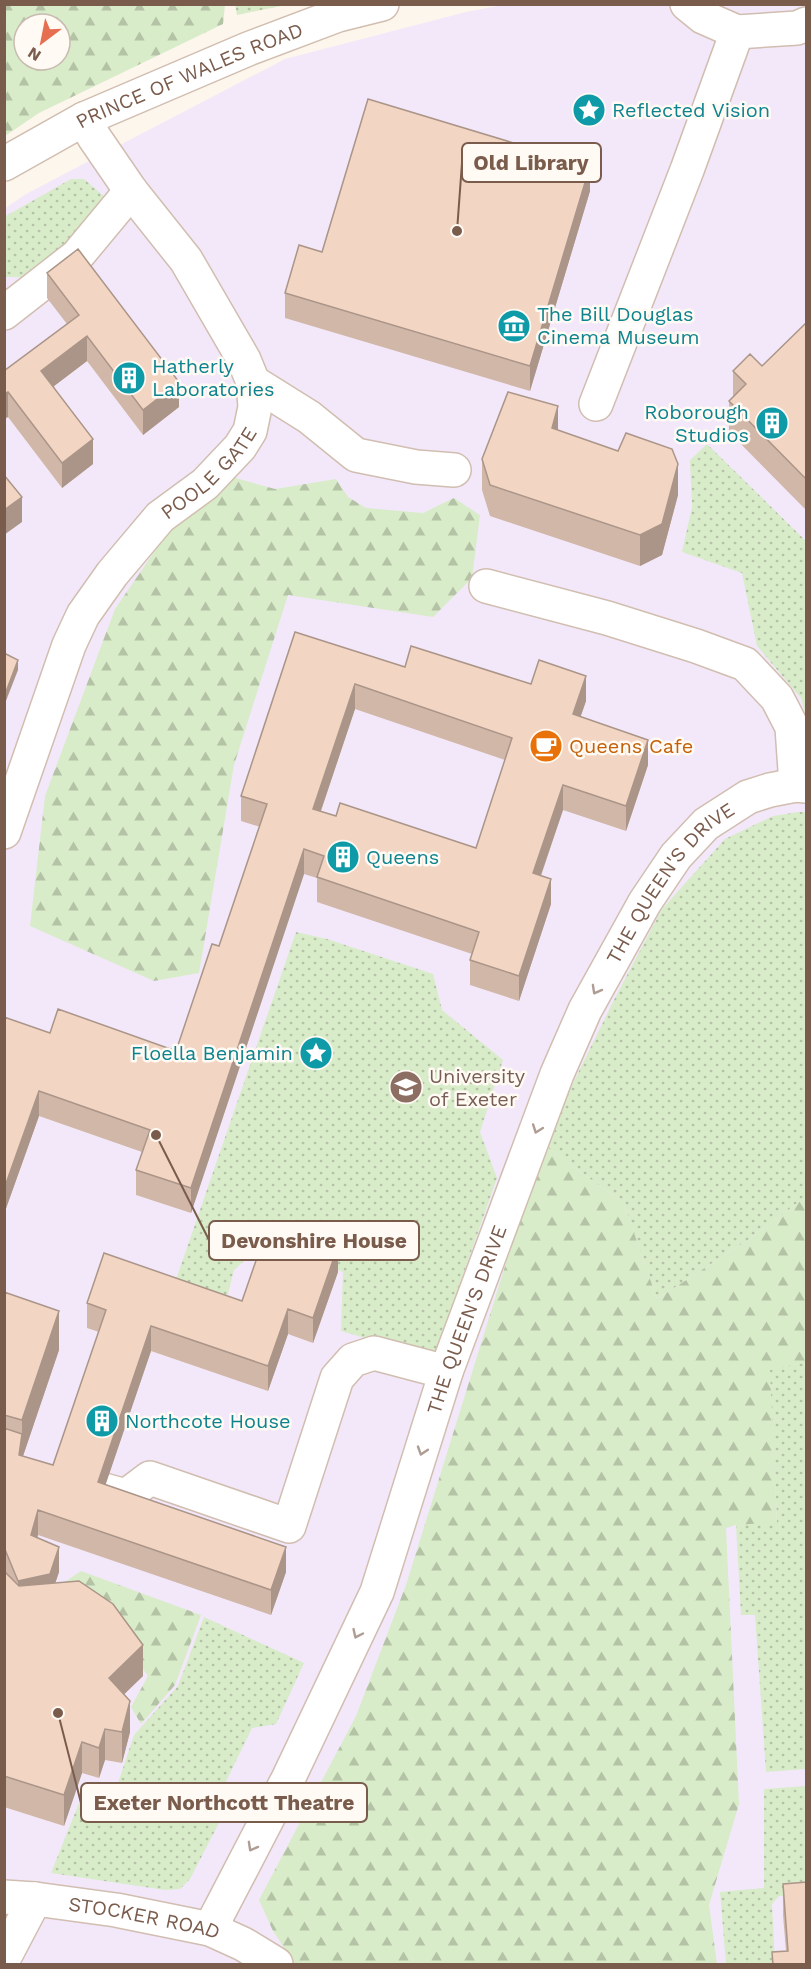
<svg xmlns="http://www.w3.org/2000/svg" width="811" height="1969" font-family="'Work Sans',sans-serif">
<defs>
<pattern id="grass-dots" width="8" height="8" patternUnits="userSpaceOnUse" patternTransform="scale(1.5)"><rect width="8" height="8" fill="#d8ecc9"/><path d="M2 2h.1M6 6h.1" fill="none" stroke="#b4c2a5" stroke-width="1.8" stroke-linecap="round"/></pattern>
<pattern id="forest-firs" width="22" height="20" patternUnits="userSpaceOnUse" patternTransform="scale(1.5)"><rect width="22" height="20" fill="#d8ecc9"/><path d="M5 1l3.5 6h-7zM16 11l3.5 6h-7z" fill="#b4c2a5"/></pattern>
</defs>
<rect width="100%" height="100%" fill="#fdf6ec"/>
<path fill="#f3e8fa" d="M508 4 806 5V1964H5L4 209 26 194 285 59 466 12Z"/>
<path fill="url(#grass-dots)" d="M235 4H285L286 5 237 15Z
M71 179H84L106 198 38 280 23 277H5L4 217Z
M707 444 806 541V716L801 698 757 646 742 573 682 552 692 507 690 460Z
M798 812H806V1198L803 1199 748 1240 657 1299 624 1204 543 1144 615 998 662 909 725 839 773 816Z
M296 932 327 939 433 974 442 1010 503 1060 480 1132 497 1178 434 1358 341 1331 343 1272 267 1240 234 1270 224 1309 172 1291Z
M806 1362V1769L766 1772 755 1615H741L736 1525 777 1521 769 1369Z
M204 1617 304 1663 276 1724 252 1728 217 1800 221 1819 190 1879 180 1889 165 1890 51 1873 85 1788 116 1789 134 1735 178 1686Z
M806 1786V1896H779L772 1904 775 1964H726L720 1892 764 1888V1789Z"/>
<path fill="url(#forest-firs)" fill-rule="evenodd" d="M5 4H225V5L223 24 39 113 5 136ZM24 24H60V60H24Z
M232 477 275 489 336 479 348 497 366 508 423 513 454 498 480 515 472 578 433 617 288 595 234 765 199 973 154 981 30 926 45 796 115 609 172 526Z
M543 1144 624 1204 657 1299 748 1240 803 1199 806 1198V1362L770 1370 777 1522 736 1525 726 1528 739 1804 709 1905 717 1964H295L273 1931 259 1900 356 1716 406 1585Z
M81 1571 201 1615 175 1685 141 1724 131 1707 148 1676 108 1623 57 1603 63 1583Z"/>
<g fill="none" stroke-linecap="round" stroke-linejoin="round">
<g stroke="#d1beb0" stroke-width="36">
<g id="minor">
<path d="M687 4 703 17 737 32 797 28 806 24"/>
<path id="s1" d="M4 164 84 119 248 49 338 15 382 4"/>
<path d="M4 313 77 256 131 191"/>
<path d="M253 382 309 417 356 455 416 467 454 470"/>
<path d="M596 404 687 170 737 32"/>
<path d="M486 586 607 618 696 646 745 664 777 698 792 727 796 785"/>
<path id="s2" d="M4 832 69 645 83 615 112 574 160 517 205 484 240 447 250 431 255 407 253 382 244 360 186 260 131 191 94 137 84 119"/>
<path d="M104 1490 126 1496 150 1478 289 1526 337 1378 353 1360 374 1353 446 1372"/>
<path id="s3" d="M4 1897 35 1899 116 1910 210 1929 243 1944 276 1964"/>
<path id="s4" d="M210 1929 288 1779 377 1592 446 1372 557 1074 585 1010 645 902 676 856 706 824 748 797 770 790 796 785 806 786"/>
<path d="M4 1958 35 1899"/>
</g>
</g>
<use href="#minor" stroke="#fff" stroke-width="33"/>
</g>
<path fill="#d1b7a8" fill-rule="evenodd" d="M590 191 530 391 285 318V293L322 252Z
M47 273 179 407 143 435 87 361 54 386 93 464 62 488 8 417 4 419V371L67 324 47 298Z
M807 322V511L729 432V401L733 397V371L762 366Z
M558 431 678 495 662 555 640 566 490 516 482 490V459Z
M295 632 405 667 531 684 586 701 580 717 648 765 626 831 563 810 541 876 551 904 519 1001 470 985V960L472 954 317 902V878L304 874 191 1213 136 1195V1170L142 1152 39 1116 4 1214 50 1033 176 1051 219 946 260 827 241 821V796ZM355 709 505 760 476 848 336 816 321 811Z
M338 1272 313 1343 288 1334 268 1391 151 1351 105 1485 286 1572 271 1615 38 1535 37 1538 59 1572 55 1583 143 1676 124 1694 130 1732 122 1763 105 1760 99 1778 82 1773 64 1826 4 1807V1574H5L4 1572V1292L59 1350 23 1456 53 1465 99 1332 87 1328V1303L242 1301Z
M783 1884 807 1965H772V1952L786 1951 783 1915Z"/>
<path fill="#aa9588" d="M590 166V191L530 391V366Z
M87 336V361L41 396V371Z
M179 382V407L143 435V410Z
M8 392V417L4 419V394Z
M558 406V437L552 428Z
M93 439V464L62 488V463Z
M678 464V495L662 555 640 566V535Z
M22 497V522L4 535V510Z
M18 660V670L4 706V697Z
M586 676V701L573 739V714Z
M355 684V709L313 834V809Z
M648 740V765L626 831V806Z
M563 785V810L533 898V873Z
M304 849V874L191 1213V1188Z
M551 879V904L519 1001V976Z
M39 1091V1116L4 1214V1189Z
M338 1246V1272L313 1343V1318Z
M288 1309V1334L268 1391V1366Z
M59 1311V1350L22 1459 19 1455 22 1434V1420Z
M151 1326V1351L98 1507V1482Z
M38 1510V1535L31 1560V1535Z
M59 1547V1572L50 1599 18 1606V1581Z
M286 1547V1572L271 1615V1590Z
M143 1645V1676L109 1709V1678Z
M130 1701V1732L122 1763V1732Z
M105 1729V1760L99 1778V1748Z
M82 1742V1773L64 1826V1795Z"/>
<path fill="#f3d5c3" stroke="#aa9588" stroke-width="1.5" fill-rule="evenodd" d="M368 99 590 166 530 366 285 293 299 245 322 252Z
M78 249 179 382 143 410 87 336 41 371 93 439 62 463 8 392 4 394V371L79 315 47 273Z
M807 322V480L729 401 746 384 733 371 750 354 762 366Z
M508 392 558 406 552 428 618 451 626 433 672 449 678 464 662 524 640 535 490 485 482 459Z
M4 475 22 497 4 510Z
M295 632 405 667 411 646 531 684 539 660 586 676 573 714 648 740 626 806 563 785 533 873 551 879 519 976 470 960 479 932 317 877 324 856 304 849 191 1188 136 1170 150 1130 39 1091 4 1189V1017L50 1033 58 1009 176 1051 212 944 219 946 267 804 241 796ZM355 684 512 738 476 848 340 803 336 816 313 809Z
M4 653 18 660 4 697Z
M269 1223 338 1246 313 1318 288 1309 268 1366 151 1326 98 1482 286 1547 271 1590 38 1510 31 1535 59 1547 50 1574 18 1581 4 1547V1428L22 1434 19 1455 53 1465 106 1310 87 1303 104 1253 242 1301Z
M4 1292 59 1311 22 1420 4 1415Z
M6 1573 19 1586 79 1581 113 1604 143 1645 109 1678 130 1701 122 1732 105 1729 99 1748 82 1742 64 1795 4 1776V1574Z
M807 1882V1965H773L772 1952 788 1951 783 1884Z"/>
<defs><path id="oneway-chevron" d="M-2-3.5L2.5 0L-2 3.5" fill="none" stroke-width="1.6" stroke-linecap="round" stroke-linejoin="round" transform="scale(1.5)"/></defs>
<g stroke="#af9d94">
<use href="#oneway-chevron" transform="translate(596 990) rotate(119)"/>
<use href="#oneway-chevron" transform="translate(537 1129) rotate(110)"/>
<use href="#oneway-chevron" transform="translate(422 1451) rotate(108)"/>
<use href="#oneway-chevron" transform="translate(357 1634) rotate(115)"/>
<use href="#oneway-chevron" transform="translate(252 1847) rotate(119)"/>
</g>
<defs>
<g id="sight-disc" transform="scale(1.725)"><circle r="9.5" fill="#0f9aa8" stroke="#fffaf3"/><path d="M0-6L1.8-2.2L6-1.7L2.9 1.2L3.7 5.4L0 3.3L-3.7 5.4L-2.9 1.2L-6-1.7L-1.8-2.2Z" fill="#fff"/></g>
<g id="museum-disc" transform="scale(1.725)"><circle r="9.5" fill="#0f9aa8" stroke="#fffaf3"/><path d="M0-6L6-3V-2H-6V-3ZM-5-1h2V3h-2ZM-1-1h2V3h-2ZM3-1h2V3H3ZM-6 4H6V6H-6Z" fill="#fff"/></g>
<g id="building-disc" transform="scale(1.725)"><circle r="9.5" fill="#0f9aa8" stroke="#fffaf3"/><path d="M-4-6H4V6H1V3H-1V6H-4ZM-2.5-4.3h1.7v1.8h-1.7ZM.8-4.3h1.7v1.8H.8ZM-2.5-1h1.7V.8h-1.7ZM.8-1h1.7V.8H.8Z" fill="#fff"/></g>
<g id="cafe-disc" transform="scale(1.725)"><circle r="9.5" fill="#e8710a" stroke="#fffaf3"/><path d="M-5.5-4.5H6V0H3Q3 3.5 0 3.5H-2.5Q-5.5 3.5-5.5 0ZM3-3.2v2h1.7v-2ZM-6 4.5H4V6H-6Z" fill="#fff"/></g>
<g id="university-disc" transform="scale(1.725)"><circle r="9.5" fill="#8d6e63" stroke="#fffaf3"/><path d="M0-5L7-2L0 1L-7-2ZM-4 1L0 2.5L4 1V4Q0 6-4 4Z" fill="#fff"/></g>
</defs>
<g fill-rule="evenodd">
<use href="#sight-disc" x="589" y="110"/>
<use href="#museum-disc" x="514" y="326"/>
<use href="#building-disc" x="129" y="378"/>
<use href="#building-disc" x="772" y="423"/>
<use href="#cafe-disc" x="546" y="746"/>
<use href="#building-disc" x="343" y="857"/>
<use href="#sight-disc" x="316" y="1053"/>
<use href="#university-disc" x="406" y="1087"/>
<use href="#building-disc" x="102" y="1421"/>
</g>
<g text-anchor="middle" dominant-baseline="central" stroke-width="5" stroke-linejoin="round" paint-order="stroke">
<g font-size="20" fill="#7a5c4d" stroke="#fffaf3">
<text stroke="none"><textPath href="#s1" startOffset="206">PRINCE OF WALES ROAD</textPath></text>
<text stroke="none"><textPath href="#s2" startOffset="422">POOLE GATE</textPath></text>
<text stroke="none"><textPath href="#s4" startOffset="1149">THE QUEEN'S DRIVE</textPath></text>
<text stroke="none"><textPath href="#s4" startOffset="663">THE QUEEN'S DRIVE</textPath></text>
<text stroke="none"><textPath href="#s3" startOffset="142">STOCKER ROAD</textPath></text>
</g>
<g font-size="20" fill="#0d838f" stroke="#fffaf3" text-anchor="start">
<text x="612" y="110">Reflected Vision</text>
<text x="537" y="314">The Bill Douglas<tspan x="537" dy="23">Cinema Museum</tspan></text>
<text x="152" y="366">Hatherly<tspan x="152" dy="23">Laboratories</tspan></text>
<text x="749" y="412" text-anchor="end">Roborough<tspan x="749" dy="23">Studios</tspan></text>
<text x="366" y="857">Queens</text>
<text x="293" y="1053" text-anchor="end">Floella Benjamin</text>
<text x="125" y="1421">Northcote House</text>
</g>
<g font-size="20" fill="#c56008" stroke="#fffaf3" text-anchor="start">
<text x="569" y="746">Queens Cafe</text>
</g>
<g font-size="20" fill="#785e54" stroke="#fffaf3" text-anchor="start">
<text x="429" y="1076">University<tspan x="429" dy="23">of Exeter</tspan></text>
</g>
</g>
<path fill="none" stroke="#7a5c4d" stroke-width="2" d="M457 231L462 163M156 1135L209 1240M58 1713L81 1803"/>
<g fill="#7a5c4d" stroke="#fffaf3" stroke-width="2">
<circle cx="457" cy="231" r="6"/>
<circle cx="156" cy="1135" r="6"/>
<circle cx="58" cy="1713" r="6"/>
</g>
<g fill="#fffaf3" stroke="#7a5c4d" stroke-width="2">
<rect x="462" y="143" width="139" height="39" rx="6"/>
<rect x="209" y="1221" width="210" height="39" rx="6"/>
<rect x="81" y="1783" width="286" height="39" rx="6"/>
</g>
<g font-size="21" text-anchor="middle" font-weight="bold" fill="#7a5c4d">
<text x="531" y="170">Old Library</text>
<text x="314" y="1248">Devonshire House</text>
<text x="224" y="1810">Exeter Northcott Theatre</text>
</g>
<rect width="811" height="1969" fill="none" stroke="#7a5c4d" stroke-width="12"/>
<g transform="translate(42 42) rotate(212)"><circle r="28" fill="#fffaf3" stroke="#cabbb1" stroke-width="1.5"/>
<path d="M0-4.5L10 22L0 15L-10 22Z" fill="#e76f51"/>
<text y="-9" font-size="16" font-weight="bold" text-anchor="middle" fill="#7a5c4d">N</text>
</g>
</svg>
